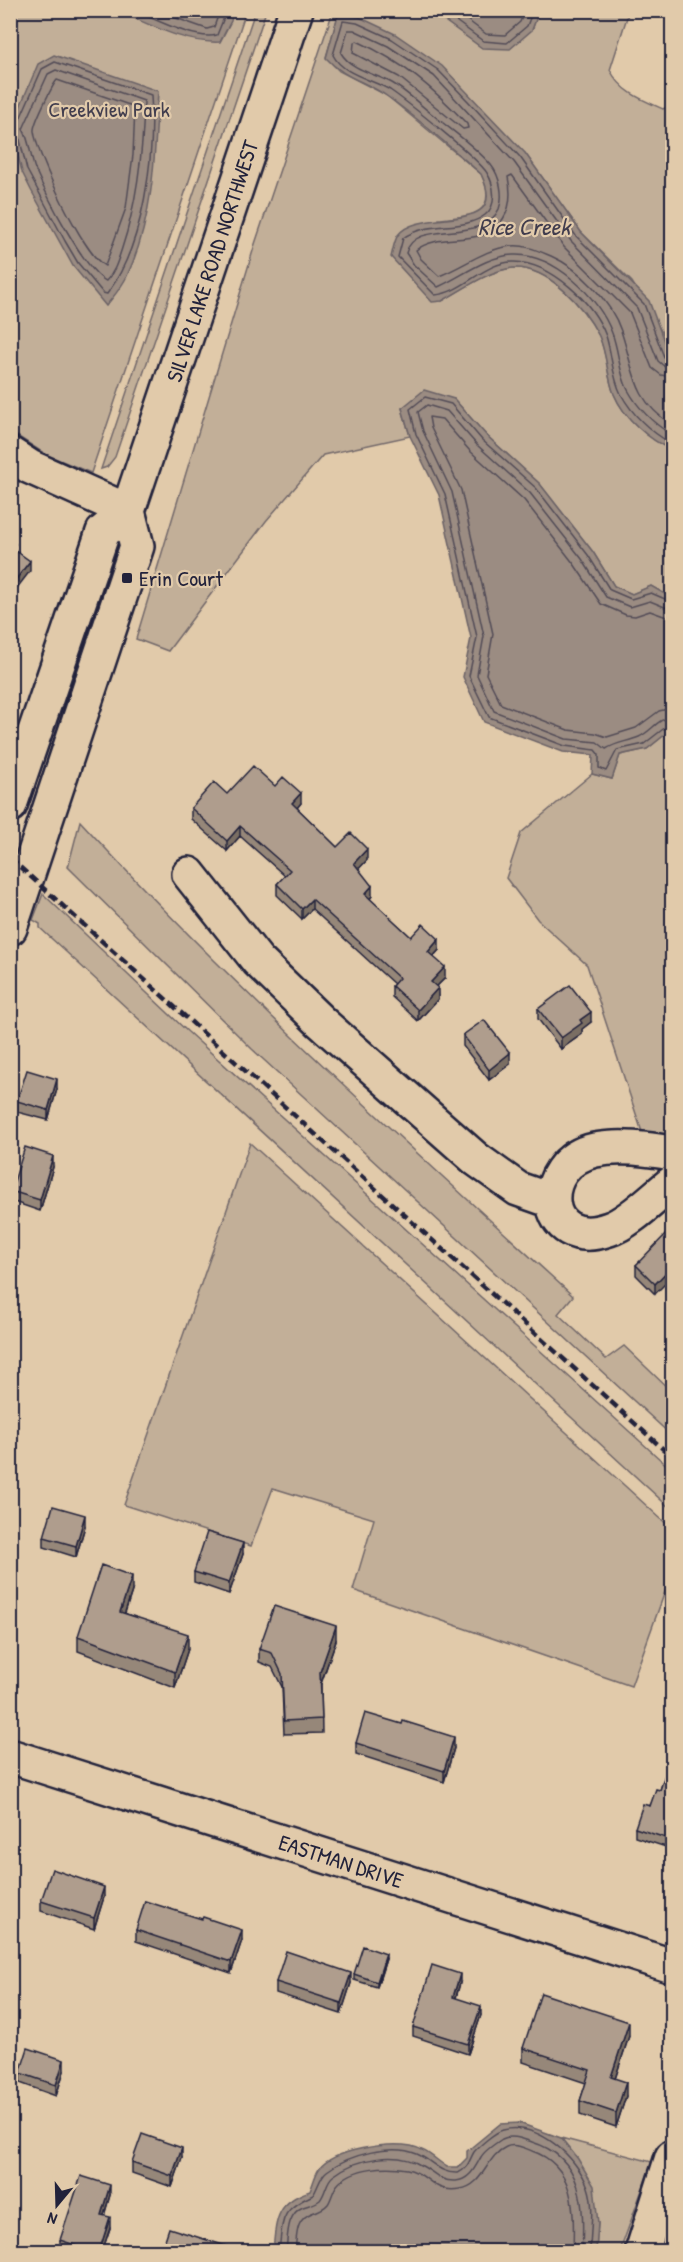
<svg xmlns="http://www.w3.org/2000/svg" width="683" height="2262" font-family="'Patrick Hand',sans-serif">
<rect width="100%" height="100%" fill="#e1caaa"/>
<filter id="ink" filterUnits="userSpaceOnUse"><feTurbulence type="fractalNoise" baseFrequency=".0167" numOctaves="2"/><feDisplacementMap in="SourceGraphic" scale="12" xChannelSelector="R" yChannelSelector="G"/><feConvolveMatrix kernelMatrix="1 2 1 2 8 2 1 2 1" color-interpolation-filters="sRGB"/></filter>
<g filter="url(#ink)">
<path fill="#c2af98" stroke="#72686a" stroke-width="1.5" d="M11 11H246L91 473 45 454 11 432Z
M255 11H266L115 457 107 467 101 469Z
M333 11H431L482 47 532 30 539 11H629L610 70C622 92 640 99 663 109L672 105V363L663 334 632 282 581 232 525 153 338 16 326 57 339 71 386 95 481 174C500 215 470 216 439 219L442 301C462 290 489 270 513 268 549 266 584 307 599 336 607 354 607 376 614 394 624 418 649 440 672 450V598L651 586 632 594 614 586 593 552 540 484 486 435 454 399 402 408 410 436 323 455 266 521 168 651 136 639 255 244Z
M672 729V1140L643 1135 587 965 538 920 506 878 521 833 592 774 612 779 620 755 647 749Z
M80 821C234 989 405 1142 573 1296L558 1314 606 1359 624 1346 672 1392V1436L252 1049 68 867Z
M43 894 188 1032 672 1470V1510L40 928V924L33 920Z
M250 1143 672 1529V1572L631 1686 353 1590 374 1519 273 1488 251 1546 124 1505Z
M561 2138 652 2162 620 2251H596L598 2223Z"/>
<path fill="#9b8c82" stroke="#6b6266" stroke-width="1.5" d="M118 11H233L231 21 220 42C185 44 149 24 118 11Z
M431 11H539L532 30 510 49 482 48Z
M342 14 359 17 395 34 442 66 525 153 581 232 649 301 672 363V450C649 440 624 418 614 394 607 376 607 354 599 336 584 307 549 266 513 268 489 270 462 290 442 301L432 302 391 257C393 250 394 241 398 235 420 205 512 238 481 174 451 148 421 120 388 97 366 81 345 79 326 58L338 15Z
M54 55 158 91C155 154 154 218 127 276 122 287 113 297 106 306L73 266 31 190 22 172 11 128 38 64Z
M424 390 454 399 486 435 540 484 593 552 614 586 632 594 651 586 672 598V694L670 696 672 729 647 749 620 755 612 779 592 774 593 755 563 752 484 722 463 677 471 638 439 495 410 436 402 408Z
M519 2123 561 2138 578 2159 594 2186 598 2223 596 2251H273C276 2219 276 2202 310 2191 313 2184 315 2175 319 2169 334 2149 388 2142 411 2146 426 2149 436 2160 447 2167H458L467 2158V2151L500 2124Z"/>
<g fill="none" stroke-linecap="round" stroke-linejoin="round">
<path stroke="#524c57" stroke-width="1.5" d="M133 10C155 19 196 41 217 35L227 10
M153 10 207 29 214 27 220 10
M441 10 483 41 507 43 527 26 533 10
M454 10 486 34 505 35 520 22 525 10
M357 41C403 62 433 88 467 124L468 128 463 129 399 77 353 53 354 43Z
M56 70 144 101C143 152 138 200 122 248 118 260 115 272 106 281 84 270 46 194 35 169 30 156 30 141 23 129L48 74Z
M57 80 135 107 133 155 126 208 105 266C84 255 37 156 34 131 33 124 52 86 57 80Z
M10 125 19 121 42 69 55 62 151 95C155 156 144 245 107 294L103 293 78 263 65 241 27 170 19 136 10 132
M672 361 664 357 644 304 576 236 520 157 468 101 438 70 392 39 357 23 343 21 333 55C343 75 372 79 390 90 406 101 479 159 487 173 494 184 498 205 485 215 463 232 428 220 403 238L398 257 435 295C463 293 485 261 514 262 552 263 593 302 606 336 612 354 612 377 621 394 633 416 651 432 672 444
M672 368 665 367 658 361 637 308 571 241 514 162 434 76 388 46 354 30H348L341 53C351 70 376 74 392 83 406 91 419 104 432 114 451 130 475 146 491 165 500 176 504 196 499 209 482 246 415 217 406 253L414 265 438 287C461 277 486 256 513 255 554 253 599 297 612 333 619 351 619 374 628 390 639 410 654 424 672 435
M672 377 661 375 652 368 630 313 564 247 512 175 508 177C511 191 511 207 503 219 484 250 441 230 416 250L421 259 439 276C463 267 484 249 511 246 524 244 539 251 551 256 579 268 611 301 621 331 635 372 632 399 672 425
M672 602 651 593 631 599 610 590 588 555 536 488 482 440 451 404 425 397 410 409 416 434 445 494 477 637 469 676 489 717 565 746 595 750 599 755V768L606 771 617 750 644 744 667 726 672 724
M672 610 650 601 630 607 606 597 582 559 530 493 477 445 447 411 427 405 418 412 423 431 452 492 484 636 477 675 494 711 566 739 597 742 606 749C617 742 627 742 639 737 651 732 658 718 672 717
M672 619 650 611 635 616 626 615 601 604 574 564 524 500 470 451 442 419 429 417 431 428 461 490 493 634 486 674 501 704 568 730 595 733 607 737 636 728 659 711 672 708
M279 2252C283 2217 280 2210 313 2195 318 2188 320 2176 327 2171 348 2155 392 2143 417 2154 433 2161 440 2174 458 2173 469 2168 469 2160 474 2152 479 2146 495 2132 503 2130 538 2121 577 2157 588 2187 595 2207 590 2231 590 2252
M286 2252C288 2236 286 2214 303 2207 309 2205 315 2204 320 2200 326 2193 326 2181 333 2176 356 2158 398 2150 424 2167 436 2174 441 2182 456 2181 470 2180 475 2167 481 2157 484 2151 496 2143 502 2139 511 2134 523 2139 532 2142 585 2158 584 2207 582 2252
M295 2252C297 2236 295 2219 312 2213 318 2211 324 2209 328 2204 332 2198 333 2189 338 2184 353 2167 387 2165 407 2169 429 2173 432 2194 460 2189 484 2186 486 2156 506 2147 514 2143 525 2148 532 2151 577 2166 574 2214 573 2252"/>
<g stroke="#22223b" stroke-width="38">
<path id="minor" d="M10 454 30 467 128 511
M189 874 258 961 321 1022 476 1159 518 1189 552 1201
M672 1153C648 1149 620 1145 595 1150 534 1163 540 1253 609 1229 629 1223 655 1196 672 1183
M10 1756 672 1966
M642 2252 672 2157"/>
</g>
<g stroke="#22223b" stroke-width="38">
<path id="major" d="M10 805 103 532 128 511 296 10
M10 928 137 546 128 511"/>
</g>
<use href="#minor" stroke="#e1caaa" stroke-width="33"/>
<use href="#major" stroke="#e1caaa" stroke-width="33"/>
<path stroke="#22223b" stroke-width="4.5" stroke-dasharray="9 4.5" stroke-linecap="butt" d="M10 858 672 1457"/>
</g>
<path fill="#968779" stroke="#22223b" stroke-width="1.5" d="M275 786 301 803 297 808 337 847 367 860 358 869 372 896 370 899 411 937 439 950 433 957 445 978 437 986 438 999 418 1021 392 997V986L394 984 312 909 302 919 277 895V884L285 876 240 836 227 851 191 819V808L227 794Z
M538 1009 591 1022 582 1029V1034L561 1049 538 1019Z
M463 1035 510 1064 489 1080 463 1046Z
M57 1089 48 1120 17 1112V1101Z
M53 1167 40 1211 11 1201V1191Z
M672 1240 655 1294 636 1275V1265Z
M85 1526 76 1557 44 1547V1537Z
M243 1554 229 1594 194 1582V1572Z
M132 1591 125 1613 188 1649 175 1688 78 1651V1636Z
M336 1640 321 1684 322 1733 284 1734 282 1687 272 1667 259 1662V1649Z
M672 1694V1717L669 1716V1705Z
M356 1743 454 1748 444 1782 356 1754Z
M672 1754V1849L635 1837V1828L660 1790Z
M104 1897 94 1929 41 1911V1901Z
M202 1919 242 1940 231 1973 136 1941V1930Z
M386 1959 377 1987 354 1980V1974Z
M276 1982 351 1983 341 2014 276 1993Z
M460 1983 456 1998 481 2015 468 2054 413 2036V2027Z
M629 2036 615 2079 626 2096 616 2127 580 2115V2101L586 2083 523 2062V2048Z
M64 2071 56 2096 20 2083V2073Z
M182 2158 172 2187 132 2173V2162Z
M110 2195 104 2216 110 2228 102 2252 60 2251V2240Z"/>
<path fill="#7a6e63" stroke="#22223b" stroke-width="1.5" d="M30 561V571L10 597V587Z
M301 793V803L292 814V803Z
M240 826V836L227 851V841Z
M367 849V860L354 874V863Z
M372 886V896L365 904V894Z
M312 899V909L302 919V909Z
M439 939V950L428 962V952Z
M445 967V978L431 992V982Z
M438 988V999L418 1021V1010Z
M591 1012V1022L582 1029V1034L561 1049V1038L580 1020Z
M510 1053V1064L489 1080V1070Z
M57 1079V1089L48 1120V1110Z
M53 1156V1167L40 1211V1200Z
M672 1266V1277L655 1294V1284Z
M85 1515V1526L76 1557V1546Z
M243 1543V1554L229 1594V1583Z
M132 1576V1591L120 1627V1612Z
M336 1626V1640L320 1686V1672Z
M188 1634V1649L175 1688V1672Z
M454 1737V1748L444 1782V1771Z
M104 1887V1897L94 1929V1918Z
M242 1930V1940L231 1973V1962Z
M386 1954V1959L377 1987V1982Z
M351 1973V1983L341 2014V2003Z
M460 1974V1983L453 2007V1997Z
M481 2006V2015L468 2054V2044Z
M629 2022V2036L611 2091V2077Z
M64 2060V2071L56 2096V2085Z
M626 2082V2096L616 2127V2113Z
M182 2148V2158L172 2187V2176Z
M110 2185V2195L101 2225V2215Z
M110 2217V2228L102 2252H99Z"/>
<path fill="#af9d8d" stroke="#22223b" stroke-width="1.5" d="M10 541 15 544 12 548 30 561 10 587Z
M253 766 275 786 283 777 301 793 292 803 337 847 351 833 367 849 354 863 372 886 365 894 411 937 423 924 439 939 428 952 445 967 431 982 438 988 418 1010 392 986 399 978 312 899 302 909 277 884 290 870 240 826 227 841 191 808 214 782 227 794Z
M570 985 591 1012 580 1020 582 1023 561 1038 538 1009Z
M484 1020 510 1053 489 1070 463 1035Z
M27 1070 57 1079 48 1110 17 1101Z
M25 1147 53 1156 40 1200 11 1191Z
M666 1234 672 1240V1266L655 1284 636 1265Z
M53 1506 85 1515 76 1546 44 1537Z
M207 1532 243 1543 229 1583 194 1572Z
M101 1565 132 1576 120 1612 188 1634 175 1672 78 1636Z
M274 1606 336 1626 320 1672 322 1719 284 1721 282 1674 272 1653 259 1649Z
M672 1694V1706L669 1705Z
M365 1713 402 1724 403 1721 454 1737 444 1771 356 1743Z
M672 1754V1840L635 1828 643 1804 650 1806 656 1789 660 1790Z
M52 1869 104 1887 94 1918 41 1901Z
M145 1901 202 1919 203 1917 242 1930 231 1962 136 1930Z
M363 1946 386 1954 377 1982 354 1974Z
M286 1951 351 1973 341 2003 276 1982Z
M432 1965 460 1974 453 1997 481 2006 468 2044 413 2027Z
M541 1993 629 2022 611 2077 626 2082 616 2113 580 2101 590 2070 523 2048Z
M28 2048 64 2060 56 2085 20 2073Z
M142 2134 182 2148 172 2176 132 2162Z
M81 2176 110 2185 101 2215 110 2217 99 2252H95L60 2240Z
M169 2228 245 2252H161Z"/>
</g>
<rect fill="#22223b" stroke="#e1caaa" stroke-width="2" x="121" y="572" width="12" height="12" rx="3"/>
<g text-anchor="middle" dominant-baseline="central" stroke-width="4.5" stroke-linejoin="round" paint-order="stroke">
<g font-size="22" fill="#423e4e" stroke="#e1caaa">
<text x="109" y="109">Creekview Park</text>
</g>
<g font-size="22" fill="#22223b" stroke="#e1caaa">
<text transform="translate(212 261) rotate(-72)">SILVER LAKE ROAD NORTHWEST</text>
<text transform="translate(341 1861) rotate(18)">EASTMAN DRIVE</text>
</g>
<g font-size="22" fill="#22223b" stroke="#e1caaa" text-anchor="start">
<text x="139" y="578">Erin Court</text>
</g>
<g font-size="24" font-style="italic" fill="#403c4d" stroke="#e1caaa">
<text x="524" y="226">Rice Creek</text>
</g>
</g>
<rect width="683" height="2262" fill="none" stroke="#e1caaa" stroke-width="36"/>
<rect x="18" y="18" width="647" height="2226" fill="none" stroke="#22223b" stroke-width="2" filter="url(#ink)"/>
<g transform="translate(57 2205) rotate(199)" stroke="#e1caaa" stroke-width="4.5" paint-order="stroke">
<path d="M0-4.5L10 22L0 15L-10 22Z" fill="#22223b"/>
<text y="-9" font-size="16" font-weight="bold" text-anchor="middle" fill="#22223b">N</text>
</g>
</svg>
